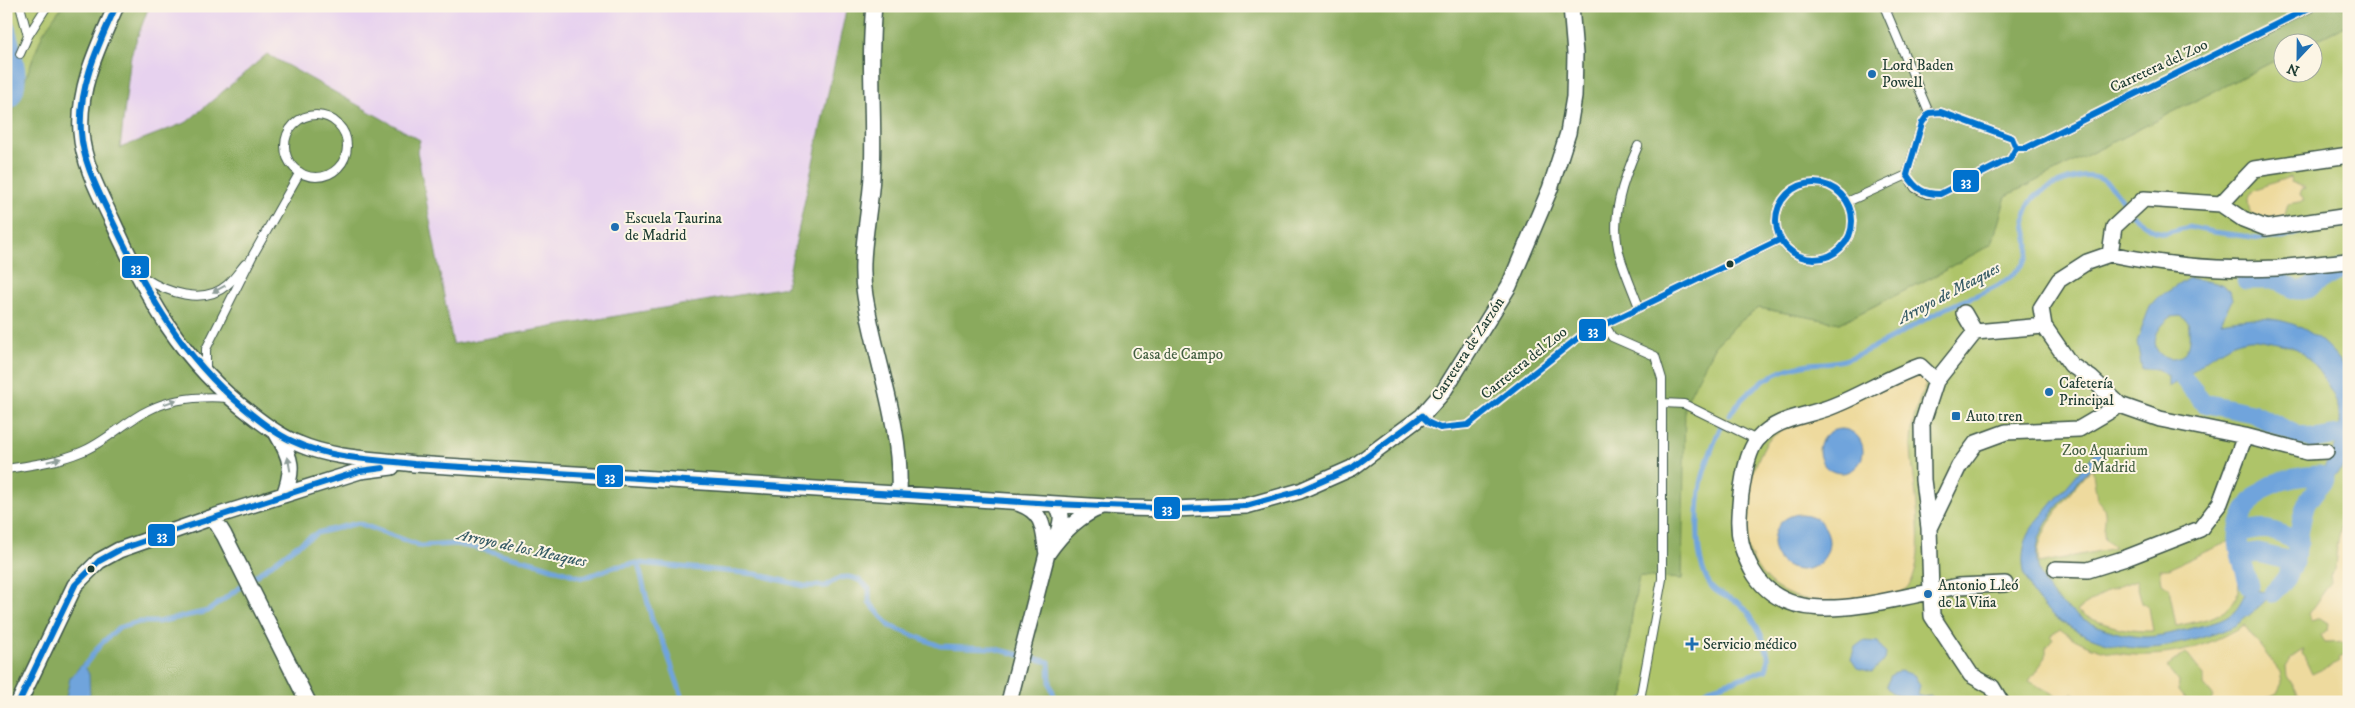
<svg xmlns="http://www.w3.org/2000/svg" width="2355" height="708" font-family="'IM FELL DW Pica',serif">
<rect width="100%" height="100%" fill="#fcf5e5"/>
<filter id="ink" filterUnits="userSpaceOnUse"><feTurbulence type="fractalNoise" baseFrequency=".02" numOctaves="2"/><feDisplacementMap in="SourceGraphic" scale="10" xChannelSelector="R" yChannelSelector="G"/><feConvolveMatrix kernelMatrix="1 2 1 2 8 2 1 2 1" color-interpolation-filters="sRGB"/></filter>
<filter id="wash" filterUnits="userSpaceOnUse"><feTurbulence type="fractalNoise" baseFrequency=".0096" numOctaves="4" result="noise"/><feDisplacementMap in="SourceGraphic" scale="20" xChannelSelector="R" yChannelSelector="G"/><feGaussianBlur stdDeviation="1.12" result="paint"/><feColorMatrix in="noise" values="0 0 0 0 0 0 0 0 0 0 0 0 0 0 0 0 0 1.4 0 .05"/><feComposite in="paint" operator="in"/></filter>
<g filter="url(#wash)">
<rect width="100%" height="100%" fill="#ebe0bd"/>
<path fill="#e7d2ef" d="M149 6H847L786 287 453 344 417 151 420 140 267 54 187 122 119 148 131 55Z"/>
<path fill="#aec469" stroke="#66804e" d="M6 6H62L43 33 6 129Z
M2349 24V702H1622L1632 615 1639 576 1682 579 1684 404 1714 347 1735 325 1759 308 1840 323 1940 273 1992 244 2006 196 2282 57V72H2312V42Z"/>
<path fill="#8aaa5d" stroke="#547448" d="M62 6H149L131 55 120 148 187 122 267 54 420 140 417 151 453 344 786 287 847 6H2349V24L2312 42H2282V57L2006 196 1992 244 1940 273 1840 323 1759 308 1735 325 1714 347 1685 404 1682 579 1639 576 1632 615 1622 702H6V129L43 33Z"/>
<path fill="#eeda9e" stroke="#868c69" d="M2290 177 2291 182 2306 188 2302 189 2300 194 2304 201 2288 204 2284 218C2272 221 2261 221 2251 214 2247 204 2247 196 2255 189Z
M1923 373 1926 385C1916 404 1911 426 1911 447 1912 478 1932 575 1902 592 1897 595 1889 595 1883 596 1872 598 1864 600 1853 597L1851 600C1826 602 1800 603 1777 588 1757 575 1743 546 1743 522 1742 503 1757 454 1769 439 1772 436 1778 433 1782 430L1899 379Z
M2092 467 2097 499C2112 512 2101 523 2105 539L2115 548 2039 563C2031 534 2075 488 2092 467Z
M2349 507V642L2325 643 2321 635 2327 630 2328 623 2320 618 2311 621 2308 614 2331 582 2330 575 2335 570C2336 550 2339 525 2349 507Z
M2230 541C2235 547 2235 558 2237 566 2247 614 2213 618 2176 626L2169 588 2162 583 2160 569H2168Z
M2136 580 2142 603 2149 608 2153 631C2126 632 2099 624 2076 611L2109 590Z
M2244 625 2280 672 2282 683 2277 693 2259 702H2213L2211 700 2214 697 2204 685V676L2186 653 2167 667 2179 682 2178 691 2187 702H2091L2074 694 2057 696 2029 681 2046 657V648L2053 639 2050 636 2060 629C2097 660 2159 661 2203 645 2217 640 2231 632 2244 625Z
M2304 649 2302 653 2312 674 2340 661 2339 658 2349 653V696L2330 702 2303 701 2287 676 2286 666 2291 658Z"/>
<path fill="#6fa4dc" stroke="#477088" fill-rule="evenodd" d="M2189 278 2221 284 2230 291 2232 300 2221 322C2279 311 2315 323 2349 373V460L2335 476 2325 479 2319 475C2326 463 2337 449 2338 434 2339 426 2340 415 2338 407 2334 391 2311 357 2297 349 2288 345 2277 343 2267 341 2262 340 2255 338 2249 339 2220 342 2194 374 2168 387V376L2157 369H2142L2137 342 2150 306 2156 299ZM2180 316 2188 322C2200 387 2123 354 2171 317Z
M1819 451a22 22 0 1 1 44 0a22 22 0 1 1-44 0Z
M2105 445 2107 449C2087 473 2044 514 2038 543 2026 598 2097 635 2144 637 2160 637 2177 632 2192 628 2205 625 2224 622 2234 612 2241 605 2245 594 2249 586L2259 591 2273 593C2263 604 2251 614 2239 623 2223 634 2167 648 2148 648 2092 651 2000 603 2028 535 2033 524 2043 515 2051 505 2066 488 2080 470 2095 453Z
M1773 542a28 28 0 1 1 56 0a28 28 0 1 1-56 0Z
M1863 641 1878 642 1886 654 1885 660 1872 672 1857 668 1851 659 1855 647Z
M83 663 89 674 90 702H65L70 678Z
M1900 671 1914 675 1920 685 1918 694 1922 697 1931 696 1941 702H1911C1904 694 1890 696 1886 686L1891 675Z"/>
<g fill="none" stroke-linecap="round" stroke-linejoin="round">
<path stroke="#6fa4dc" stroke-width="5" d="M2131 214 2154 231 2165 233 2189 227 2213 232 2259 238H2284L2311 228
M2327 226 2349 225
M1729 415C1749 387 1774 369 1809 364 1822 363 1838 363 1850 358 1886 344 1917 322 1951 306 1968 298 1988 292 2003 282 2053 248 2012 233 2030 203 2040 187 2081 172 2098 178 2111 183 2118 194 2125 205
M638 563 652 620 664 644 684 702
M81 670 100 645 118 628 139 622H158L208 611 296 546 317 533 358 523 421 546 455 544 477 548 533 562 583 578 614 567 638 563 756 574 804 586H826C841 574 856 573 869 589V602L890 626 940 646 992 648 1049 662 1050 683 1056 702
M1641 701 1645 699 1665 702
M1683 702 1691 700 1713 687 1766 670C1767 666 1769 660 1768 656 1766 641 1751 612 1739 603 1731 598 1719 595 1713 588 1693 566 1697 511 1701 484 1705 464 1713 445 1721 426"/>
<path stroke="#6fa4dc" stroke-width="19" d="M6 28C11 50 26 86 6 102
M2246 280H2277L2296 290H2304L2343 268H2349
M2184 379 2204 403 2252 413 2297 435 2314 439 2349 433
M2239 534C2269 525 2272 530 2299 542
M2242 555 2258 553 2295 562
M2249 586C2246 573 2241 561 2239 548 2234 522 2250 495 2273 484 2287 478 2305 476 2319 475
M2273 593C2305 561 2293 545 2305 507 2308 498 2319 487 2325 479"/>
</g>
</g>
<g filter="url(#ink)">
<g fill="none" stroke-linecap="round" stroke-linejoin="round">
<g stroke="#3e5549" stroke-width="10">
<path id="lane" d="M20 6 28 36
M1884 6 1929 113
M20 54 28 36 47 6
M1941 112 2012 138 2016 148 2010 159 1940 194H1927L1915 188 1907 175 1922 123 1929 113Z
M285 146a31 31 0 1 1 62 0a31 31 0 1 1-62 0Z
M1638 146C1623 180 1609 218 1620 256 1625 273 1633 291 1639 307
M2016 148H2026L2314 6
M1776 221a38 38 0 1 1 76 0a38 38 0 1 1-76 0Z
M1847 202 1907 175
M143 277C166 292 203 306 227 285 234 279 239 271 245 264
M1605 325 1612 337 1655 356 1662 379V579L1641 694 1642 702
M206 371V349L253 255 300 172
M1663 403 1684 404 1757 440
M1422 416 1429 423 1440 428 1468 425 1579 337 1779 240
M6 469C32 465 57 462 81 452 106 442 125 421 149 410 174 398 201 396 228 398"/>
</g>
<g stroke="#3e5549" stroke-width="18">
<path id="street" d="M116 6C98 47 78 86 81 132 83 163 99 193 112 220 148 299 180 360 251 414 266 426 281 437 299 444 334 459 376 459 414 464L1122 508 1174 509 1246 506 1300 491 1352 468 1422 416 1443 392 1509 286 1550 189 1568 133 1574 97 1575 54 1571 6
M874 6C868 63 875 119 872 176 870 216 858 257 865 296 876 363 902 425 899 493
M2349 155 2254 169 2221 204 2243 219 2266 228 2349 216
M2110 254C2164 265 2221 271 2277 268 2301 266 2325 263 2349 261
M2044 326 2071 365 2091 378 2120 405 2160 419 2245 436 2307 452 2326 451
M1975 332 2044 326 2041 308 2059 280 2087 262 2110 254 2114 227 2144 199 2221 204
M1936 381 1922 424 1923 480 1929 528 1931 592C1876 601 1787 633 1752 570 1742 551 1738 537 1739 516 1740 496 1745 453 1758 439 1778 416 1807 417 1833 406 1863 394 1889 377 1920 366L1936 381 1975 332 1964 313
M277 434C292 459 294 469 284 495
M1020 504C1045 513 1043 530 1047 554
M1054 504C1067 513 1059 529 1055 541
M213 517 224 535 308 702
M1929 528 1959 466 1976 443 2006 432 2079 429 2120 405
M2056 569 2088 570 2126 558 2200 529 2220 503 2245 436
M19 702 75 585 99 561 119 550 213 517 360 471 392 467
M1009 702 1047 554C1061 534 1078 515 1102 507
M2001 702 1992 687 1971 675 1932 616 1931 592 1958 586 2005 584"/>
</g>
<use href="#lane" stroke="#fff" stroke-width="8"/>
<use href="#street" stroke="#fff" stroke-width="15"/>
<g stroke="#fcf5e5" stroke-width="10">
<path id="bus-1" d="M116 6C98 46 78 87 81 132 83 164 99 192 112 220 146 291 181 356 243 407 258 420 274 433 292 441 330 459 373 459 414 464L1054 504 1182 509 1246 506 1300 491 1352 468 1422 416
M1941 112 2012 138 2016 148 2010 159 1940 194C1923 194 1916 189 1907 175L1922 123 1929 113Z
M2016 148H2026L2313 6
M1776 221a38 38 0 1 1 76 0a38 38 0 1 1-76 0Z
M1422 416 1429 423 1440 428 1468 425 1579 337 1779 240
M19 702 75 585 99 561 119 550 170 532 360 471 383 468"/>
</g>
<use href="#bus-1" stroke="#0072ce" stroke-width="6"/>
</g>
<defs><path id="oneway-solid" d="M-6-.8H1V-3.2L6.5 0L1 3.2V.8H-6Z" transform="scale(1.25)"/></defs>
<g fill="#8f9e9a">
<use href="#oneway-solid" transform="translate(219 289) rotate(152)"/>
<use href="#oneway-solid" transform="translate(170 402) rotate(-20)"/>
<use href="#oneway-solid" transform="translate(54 460) rotate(-13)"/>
<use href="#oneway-solid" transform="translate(289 464) rotate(-100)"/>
</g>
</g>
<g fill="#1f6fb2" stroke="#fcf5e5" stroke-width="2">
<circle cx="1872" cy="74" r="5"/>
<circle cx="615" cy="227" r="5"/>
<circle cx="2049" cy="392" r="5"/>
<rect x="1951" y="411" width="10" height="10" rx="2.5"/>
<circle cx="1928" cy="594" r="5"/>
<path d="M1689.5 636.5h5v5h5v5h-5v5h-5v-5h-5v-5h5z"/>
</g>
<g fill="#1f3d34" stroke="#fcf5e5" stroke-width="2">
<circle cx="1730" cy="264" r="4.5"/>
<circle cx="91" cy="569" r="4.5"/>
</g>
<g text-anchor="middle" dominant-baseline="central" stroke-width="4" stroke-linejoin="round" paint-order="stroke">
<g font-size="15" fill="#1f3d34" stroke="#fcf5e5" text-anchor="start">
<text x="1882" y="65">Lord Baden<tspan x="1882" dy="17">Powell</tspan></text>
<text x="625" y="218">Escuela Taurina<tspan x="625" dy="17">de Madrid</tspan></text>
<text x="2059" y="383">Cafetería<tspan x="2059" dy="17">Principal</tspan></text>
<text x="1966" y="416">Auto tren</text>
<text x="1938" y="585">Antonio Lleó<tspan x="1938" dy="17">de la Viña</tspan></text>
<text x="1703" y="644">Servicio médico</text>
</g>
<g font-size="15" fill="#1f3d34" stroke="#fcf5e5">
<text transform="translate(2159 66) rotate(-25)">Carretera del Zoo</text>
<text transform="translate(1468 349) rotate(-57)">Carretera de Zarzón</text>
<text transform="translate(1524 363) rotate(-39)">Carretera del Zoo</text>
</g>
<g font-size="15" fill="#435f41" stroke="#fcf5e5">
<text x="1178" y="354">Casa de Campo</text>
<text x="2105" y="450">Zoo Aquarium<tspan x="2105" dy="17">de Madrid</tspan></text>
</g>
<g font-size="16" font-style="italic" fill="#375c66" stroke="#fcf5e5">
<text transform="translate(1949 293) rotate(-28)">Arroyo de Meaques</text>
<text transform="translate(522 548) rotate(12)">Arroyo de los Meaques</text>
</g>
</g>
<g stroke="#fcf5e5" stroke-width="2">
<rect x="1952" y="169" width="28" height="24" rx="5" fill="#0072ce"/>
<rect x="121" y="255" width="29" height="24" rx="5" fill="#0072ce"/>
<rect x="1578" y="318" width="29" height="24" rx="5" fill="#0072ce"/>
<rect x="596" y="464" width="28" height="24" rx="5" fill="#0072ce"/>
<rect x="1153" y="496" width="28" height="24" rx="5" fill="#0072ce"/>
<rect x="147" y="523" width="29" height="24" rx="5" fill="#0072ce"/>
</g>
<g font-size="14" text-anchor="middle" font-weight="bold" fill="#fff">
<text x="1966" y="186">33</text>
<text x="136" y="272">33</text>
<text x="1593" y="335">33</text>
<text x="610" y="481">33</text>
<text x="1167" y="513">33</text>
<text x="162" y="540">33</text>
</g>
<rect width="2355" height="708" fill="none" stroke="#fcf5e5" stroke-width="25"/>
<g transform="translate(2298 58) rotate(202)"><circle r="24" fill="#fcf5e5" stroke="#a4ab9e"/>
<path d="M0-4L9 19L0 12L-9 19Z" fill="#1f6fb2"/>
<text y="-8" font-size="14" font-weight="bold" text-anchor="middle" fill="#1f3d34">N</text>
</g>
</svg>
